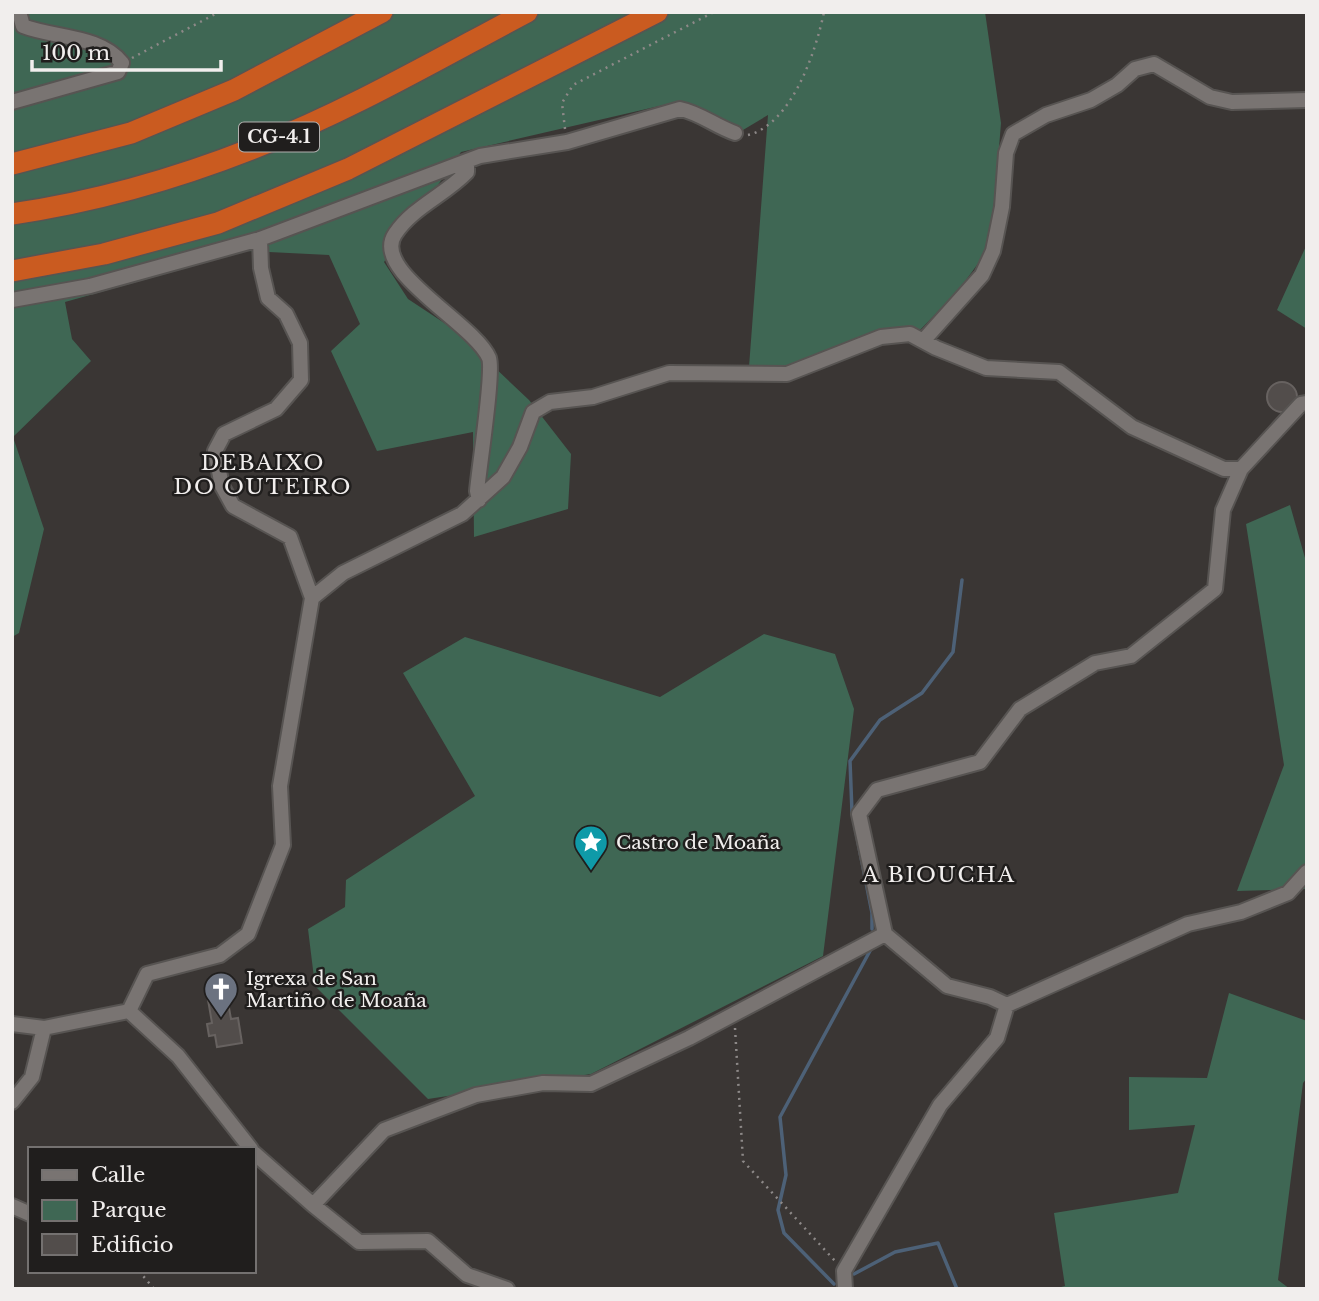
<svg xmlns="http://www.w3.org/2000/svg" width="1319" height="1301" font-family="'Libre Baskerville',serif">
<rect width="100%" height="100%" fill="#3a3634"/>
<path fill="#3f6754" d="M12 12H985L1001 123 995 197 985 254 958 291 921 329 876 332 799 366 749 367 768 115 743 130 681 101 461 152 384 262 408 299 455 330 529 400 571 454 568 509 474 537 473 432 377 451 331 351 360 324 329 255 247 251 65 302 72 339 91 361 13 437 44 529 19 633 12 637Z
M1307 244V329L1277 310Z
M1290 505 1307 565V889L1237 891 1284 765 1246 524Z
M764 634 835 654 854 709 823 956 591 1074 428 1099 315 986 308 929 345 907 346 880 475 796 403 673 465 637 660 697Z
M1229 993 1307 1021V1078L1303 1083 1278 1280 1290 1289H1053L1065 1286 1054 1213 1178 1193 1195 1125 1129 1130V1077L1207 1078Z"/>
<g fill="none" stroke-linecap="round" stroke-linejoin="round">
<path stroke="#4d6177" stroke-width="3.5" d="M872 929V913L852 812 850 761 880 720 922 693 953 652 962 580
M854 1274 895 1252 938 1243 957 1289
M834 1284 784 1233 778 1210 786 1175 780 1117 871 949"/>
</g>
<path fill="#524d4b" stroke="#676260" stroke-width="2" d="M1267 397a15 15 0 1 1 30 0a15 15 0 1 1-30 0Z
M226 991 231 1019 238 1018 242 1043 217 1047 215 1035 209 1036 207 1024 212 1023 207 994Z"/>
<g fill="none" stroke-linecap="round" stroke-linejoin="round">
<g stroke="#575452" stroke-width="18">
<path id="minor" d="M12 102 118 72 122 63C101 35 53 38 23 26L19 12
M467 161V172C445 195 413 207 395 234 370 271 474 323 489 358 494 372 479 468 477 491L479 500
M12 300 90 286 260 239 480 156 567 142 680 109C700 113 715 126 735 133
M923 341 982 275 993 251 1002 207 1006 153 1013 134 1046 115 1091 100 1117 85 1135 69 1154 64 1210 97 1232 102 1307 100
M312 598 343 573 462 514 503 477 520 447 533 412 550 402 593 397 669 373 787 374 881 337 910 334 936 348 986 368 1059 372 1132 427 1224 469H1241
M1007 1005 990 997 947 986 885 934 859 814 877 790 980 762 1020 709 1095 663 1131 656 1215 589 1223 510 1241 469 1301 404 1307 403
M129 1011 147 974 220 955 248 934 283 845 280 786 312 598 290 537 233 506 222 486 215 451 224 434 276 409 301 380 300 343 286 314 268 298 261 268 260 239
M129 1011 178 1056 251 1149
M12 1024 44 1028 129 1011
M12 1102 32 1077 44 1028
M254 1153 313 1205 384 1130 476 1095 543 1083 591 1084 689 1038 885 934
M313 1205 359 1242 428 1241 467 1275 507 1289
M12 1206 30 1214
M845 1289 844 1271 940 1105 997 1038 1007 1005 1188 924 1241 912 1288 893 1307 872"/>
</g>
<g stroke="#575452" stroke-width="24">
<path id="highway" d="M12 164 131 133 234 90 382 12
M12 214C94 202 178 178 254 148 349 111 438 59 527 12
M12 271 104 254 218 223 348 169 657 12"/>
</g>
<path stroke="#8d8988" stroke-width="2.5" stroke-dasharray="2 5" stroke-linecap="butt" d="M132 58 219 12
M565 129 562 103 573 85 714 12
M748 135C792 124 816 51 824 12
M735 1028 743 1161 835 1261
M139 1271 154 1289"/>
<use href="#minor" stroke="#797472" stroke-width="14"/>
<use href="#highway" stroke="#ca5b20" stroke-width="21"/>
</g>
<defs>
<g id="sight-pin" transform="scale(1.75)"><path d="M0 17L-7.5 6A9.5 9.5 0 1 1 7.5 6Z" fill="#0f9aa8" stroke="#201e1d"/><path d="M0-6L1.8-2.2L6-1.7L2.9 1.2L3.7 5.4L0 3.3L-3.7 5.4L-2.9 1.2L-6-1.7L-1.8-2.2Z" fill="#fff"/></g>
<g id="church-pin" transform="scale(1.75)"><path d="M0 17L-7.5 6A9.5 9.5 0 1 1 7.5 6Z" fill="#6b7280" stroke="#201e1d"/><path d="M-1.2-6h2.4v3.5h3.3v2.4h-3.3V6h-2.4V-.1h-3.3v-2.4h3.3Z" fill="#fff"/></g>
</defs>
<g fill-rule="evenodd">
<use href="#sight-pin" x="591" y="842"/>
<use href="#church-pin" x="221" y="989"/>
</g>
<g text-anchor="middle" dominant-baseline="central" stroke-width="5" stroke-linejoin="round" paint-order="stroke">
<rect fill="#201e1d" stroke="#b2b0af" stroke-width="2" x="239" y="122.5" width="80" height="29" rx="5"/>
<g font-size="18" font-weight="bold" fill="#f1eeed">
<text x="279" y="137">CG-4.1</text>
</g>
<g font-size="19" fill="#f1eeed" stroke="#201e1d" text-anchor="start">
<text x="616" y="842">Castro de Moaña</text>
<text x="246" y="978">Igrexa de San<tspan x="246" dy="22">Martiño de Moaña</tspan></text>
</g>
<g font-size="21" letter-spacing="2" fill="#f1eeed" stroke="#201e1d">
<text x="263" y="463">DEBAIXO<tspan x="263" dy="24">DO OUTEIRO</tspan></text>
<text x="939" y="875">A BIOUCHA</text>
</g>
</g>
<rect width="1319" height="1301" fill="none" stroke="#f1eeed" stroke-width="28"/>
<rect x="28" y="1147" width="228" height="126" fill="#201e1d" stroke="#747170" stroke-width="2"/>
<rect x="42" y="1170" width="35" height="10" fill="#797472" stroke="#747170" stroke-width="2"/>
<text x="91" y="1182" font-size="21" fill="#f1eeed">Calle</text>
<rect x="42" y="1200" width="35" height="21" fill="#3f6754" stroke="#747170" stroke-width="2"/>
<text x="91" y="1217" font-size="21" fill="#f1eeed">Parque</text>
<rect x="42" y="1234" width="35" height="21" fill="#524d4b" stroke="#747170" stroke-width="2"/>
<text x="91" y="1252" font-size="21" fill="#f1eeed">Edificio</text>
<path d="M32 60v10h189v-10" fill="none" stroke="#f1eeed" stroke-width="3.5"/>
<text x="42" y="60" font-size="21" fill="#f1eeed" stroke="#201e1d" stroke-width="5" paint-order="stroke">100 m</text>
</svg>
